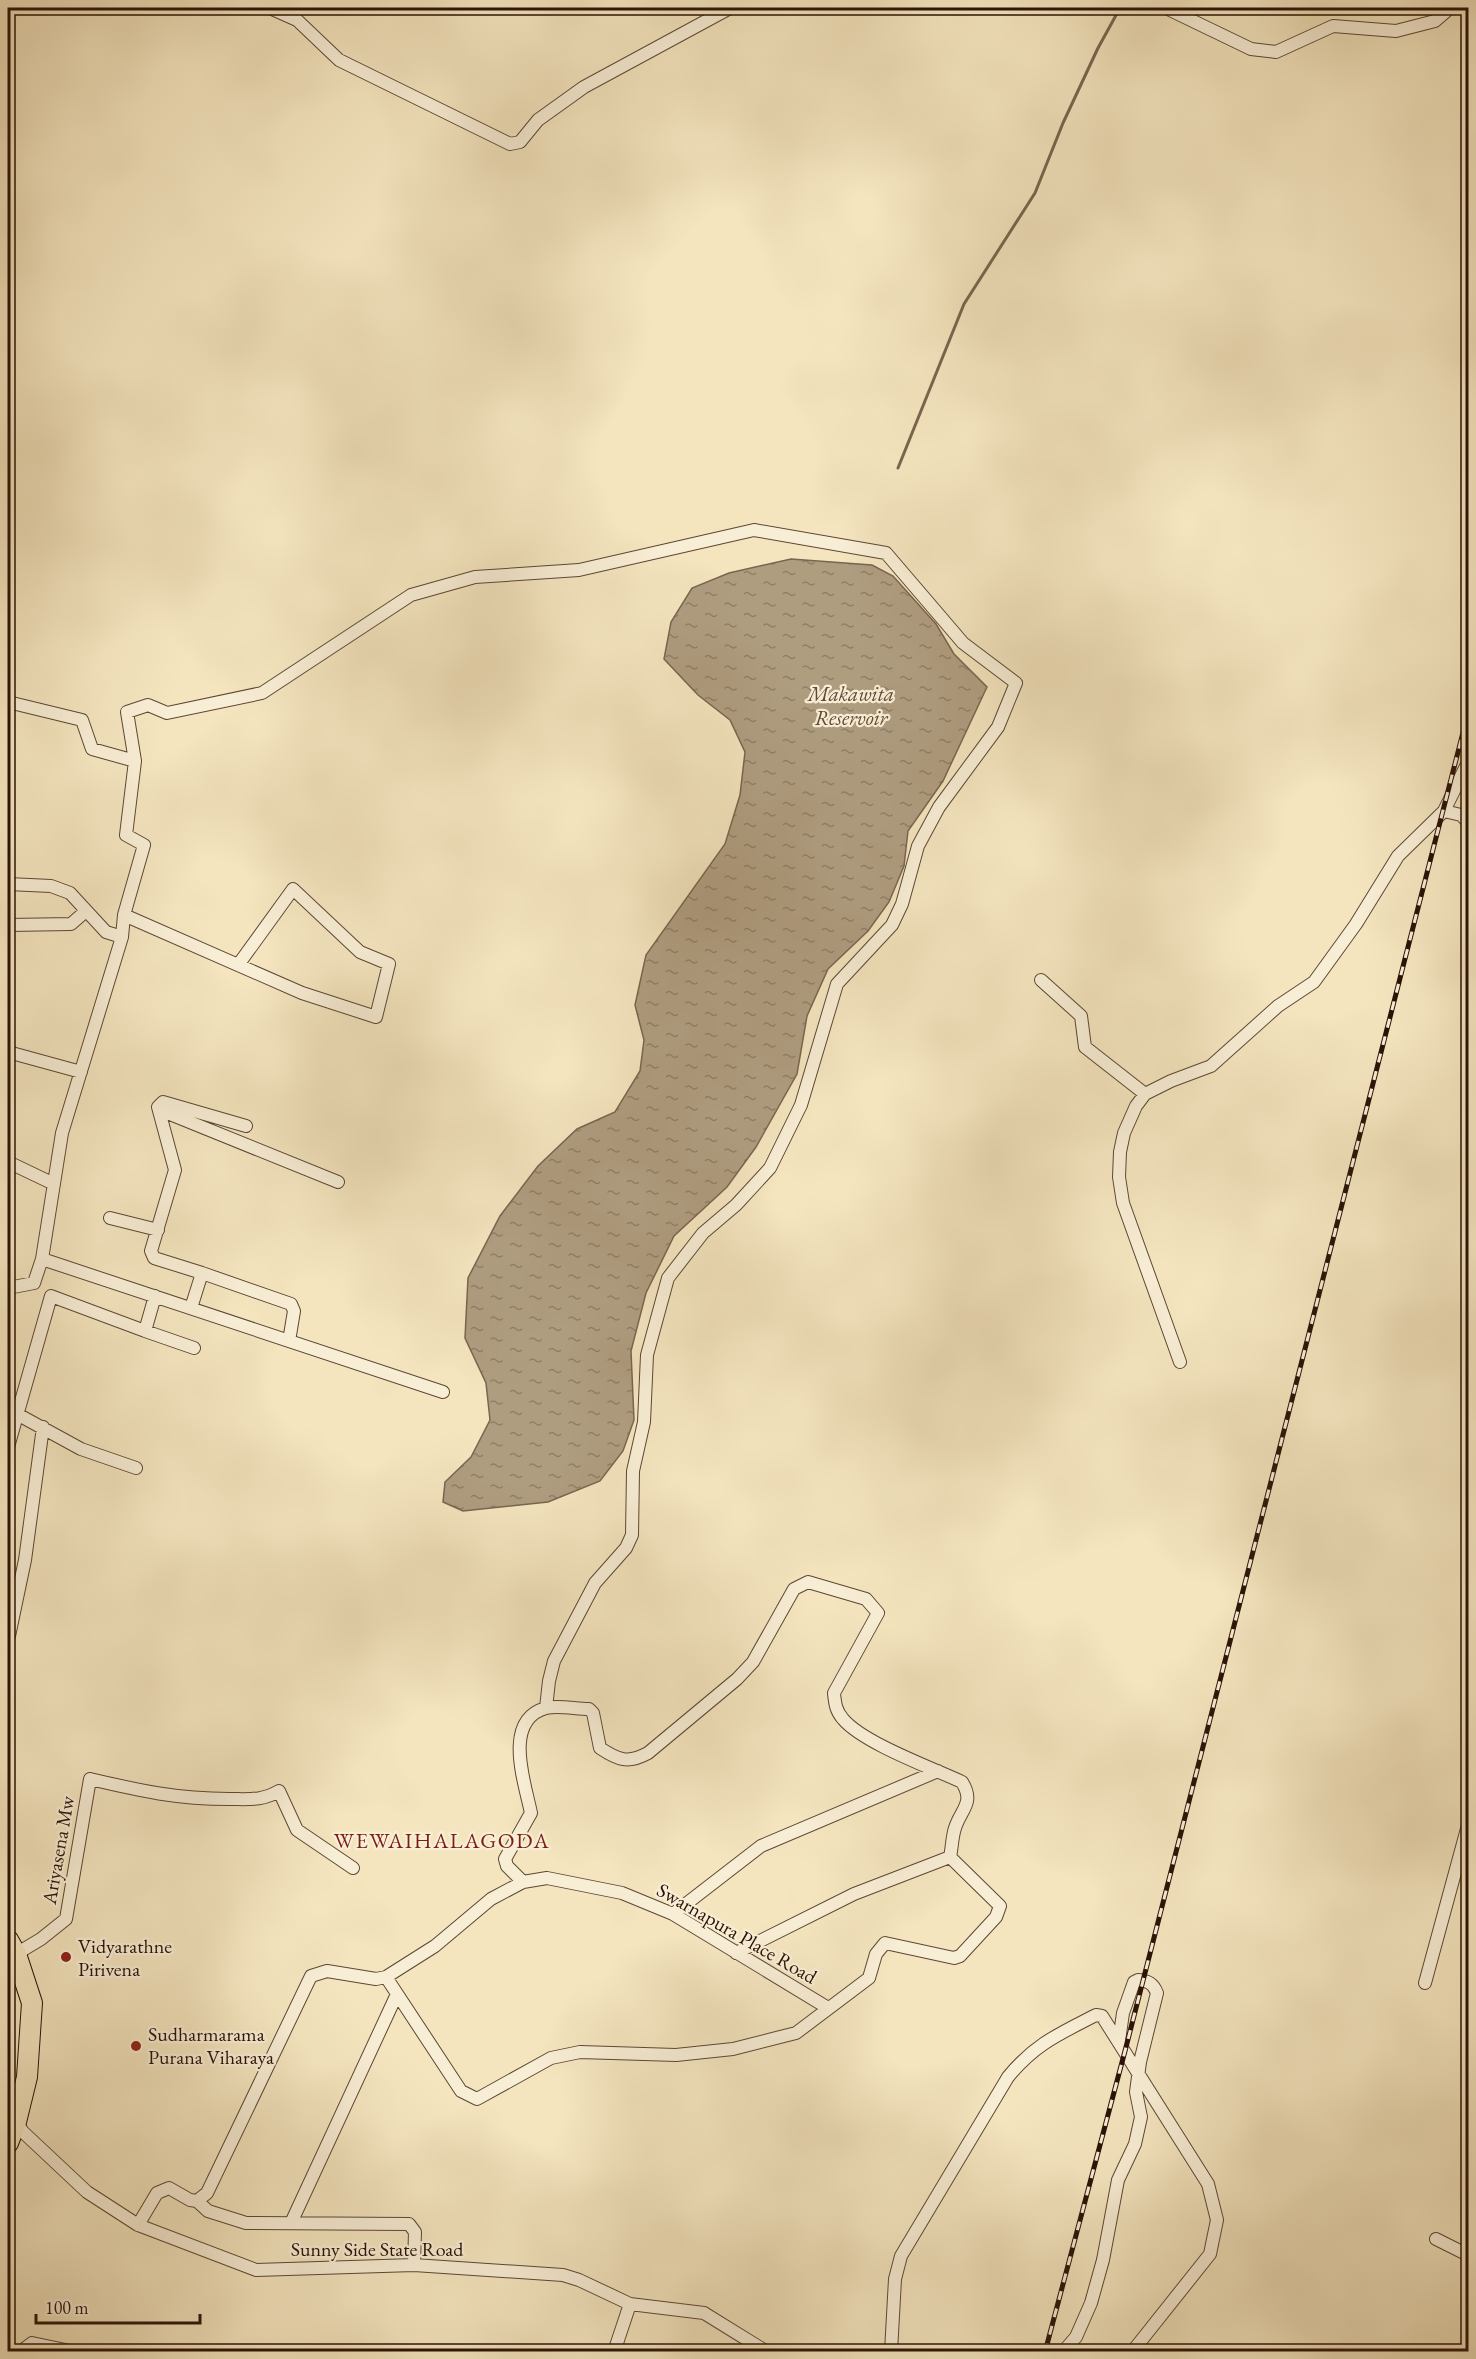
<svg xmlns="http://www.w3.org/2000/svg" width="1476" height="2359" font-family="'EB Garamond',serif">
<defs>
<pattern id="water-ripples" width="26" height="14" patternUnits="userSpaceOnUse" patternTransform="scale(1.5)"><rect width="26" height="14" fill="#af9d80"/><path d="M2 4q2-2 4 0t4 0M15 11q2-2 4 0t4 0" fill="none" stroke="#8f7f67"/></pattern>
</defs>
<rect width="100%" height="100%" fill="#f4e5bf"/>
<filter id="stains"><feTurbulence type="fractalNoise" baseFrequency=".00333" numOctaves="4"/><feColorMatrix values="0 0 0 0 .2 0 0 0 0 .09 0 0 0 0 .02 0 0 0 .5 -.17"/></filter>
<radialGradient id="worn" r=".72"><stop offset=".6" stop-color="#630" stop-opacity="0"/><stop offset="1" stop-color="#630" stop-opacity=".3"/></radialGradient>
<path fill="url(#water-ripples)" stroke="#7a654f" stroke-width="1.5" d="M791 559 872 565 893 576 936 624 954 654 987 687 943 781 908 831 904 866 889 902 868 931 828 969 807 1016 797 1074 756 1147 727 1187 674 1236 646 1293 631 1351 634 1420 623 1451 600 1481 548 1502 463 1511 443 1502 445 1482 471 1457 490 1420 486 1383 465 1338 468 1278 500 1216 538 1166 577 1129 615 1112 640 1071 644 1040 635 1005 646 955 725 844 740 795 745 752 730 720 698 695 664 659 671 622 692 588 729 573Z"/>
<g fill="none" stroke-linecap="round" stroke-linejoin="round">
<path stroke="#7a654f" stroke-width="3" d="M898 468 964 304 1035 193 1063 123 1098 48 1120 8"/>
<g stroke="#5c4734" stroke-width="14">
<path id="street" d="M270 8 297 20 339 60 510 144 520 142 538 120 584 87 730 8
M1166 8 1251 49 1276 52 1333 26 1396 31 1435 21 1450 8
M8 702 82 720 92 749 135 761 126 835 144 845 124 915 122 937 106 932 70 893 51 886 8 884
M135 761 127 712 148 705 167 713 262 693 411 595 475 577 579 570 754 530 886 553 963 643 1016 683 998 727 939 807 918 846 902 904 892 925 837 984 801 1105 770 1168 736 1205 703 1233 668 1278 647 1355 644 1422 633 1471 632 1535 626 1548 595 1583 554 1661 549 1681 546 1708
M1444 811 1461 815 1468 822
M124 915 302 993 376 1017 389 964 360 952 293 889 238 965
M8 925 71 924 86 911
M122 937 62 1133 42 1259 443 1392
M1041 980 1081 1016 1085 1047 1145 1094
M8 1052 81 1072
M160 1110 338 1182
M8 1162 54 1184
M110 1218 158 1230
M202 1273 154 1258 151 1251 175 1170 158 1107 163 1102 246 1126
M8 1288 34 1283 42 1259
M155 1296 145 1331 194 1348
M191 1308 202 1273 291 1304 294 1311 289 1341
M1180 1362 1123 1203 1119 1177 1120 1152 1124 1133 1136 1106 1145 1094 1171 1081 1211 1066 1278 1006 1314 982 1356 924 1398 856 1444 811 1468 762
M17 1414 81 1449 136 1468
M8 1447 51 1296 145 1331
M8 1636H9L25 1560 43 1427
M673 1914 761 1846 938 1771
M736 1953 854 1894 950 1857
M16 1954 41 1939 66 1919 90 1779C141 1791 177 1799 229 1799 249 1799 262 1801 279 1791L297 1830 353 1868
M386 1977 461 2091 477 2099 551 2058 580 2052 676 2055 733 2049 796 2033 869 1978 876 1954 885 1943 954 1958 960 1956 996 1917 1000 1906 950 1857C952 1848 952 1837 955 1828 961 1809 975 1803 962 1782 932 1768 863 1743 843 1719 836 1711 835 1704 834 1693L878 1613 866 1599 808 1582 794 1589 753 1662 737 1679 648 1753C628 1764 618 1760 600 1748L593 1713 589 1709C576 1709 558 1705 546 1708 502 1720 525 1783 531 1813L505 1859 507 1866 523 1882
M1425 1983 1468 1825
M16 2122 23 2132 87 2192 138 2225 256 2270 414 2265 563 2275 579 2280 630 2304 704 2313 767 2352
M197 2201 208 2211 246 2223 409 2224 415 2232 414 2265
M291 2223 397 1994
M138 2225 157 2193 169 2188 190 2200 197 2201 207 2193 311 1976 327 1971 376 1979 386 1977 435 1946 491 1899 523 1882 547 1878 622 1893 673 1914 828 2008
M1436 2239 1468 2255
M20 2352 32 2343 75 2352
M614 2352 630 2304
M891 2352 895 2279 901 2256 1008 2077C1035 2044 1059 2034 1096 2015L1102 2016 1208 2184 1217 2220 1210 2254 1132 2352
M1063 2352 1076 2337 1091 2303 1103 2260 1118 2180 1135 2144 1141 2117 1136 2092 1140 2062 1157 1993C1153 1983 1148 1981 1138 1980L1134 1982 1123 2013 1119 2041"/>
</g>
<g stroke="#2a1206" stroke-width="22">
<path id="primary" d="M8 1940 16 1954 32 2003 27 2077 16 2122 8 2143"/>
</g>
<use href="#street" stroke="#f8eed5" stroke-width="12"/>
<use href="#primary" stroke="#f4e5bf" stroke-width="20"/>
<g stroke="#2a1206" stroke-width="5">
<path id="rail" d="M1045 2352 1125 2051 1468 713"/>
</g>
<use href="#rail" stroke="#f8eed5" stroke-width="3" stroke-dasharray="9" stroke-linecap="butt"/>
</g>
<g fill="#8f2418" stroke="#f8eed5" stroke-width="2">
<circle cx="66" cy="1957" r="6"/>
<circle cx="136" cy="2046" r="6"/>
</g>
<g text-anchor="middle" dominant-baseline="central" stroke-width="4.5" stroke-linejoin="round" paint-order="stroke">
<g font-size="20" fill="#2a1206" stroke="#f8eed5">
<text transform="translate(58 1850) rotate(-80)">Ariyasena Mw</text>
<text transform="translate(737 1933) rotate(30)">Swarnapura Place Road</text>
<text x="377" y="2249">Sunny Side State Road</text>
</g>
<g font-size="20" fill="#2a1206" stroke="#f8eed5" text-anchor="start">
<text x="78" y="1946">Vidyarathne<tspan x="78" dy="23">Pirivena</tspan></text>
<text x="148" y="2034">Sudharmarama<tspan x="148" dy="23">Purana Viharaya</tspan></text>
</g>
<g font-size="21" font-style="italic" fill="#5f4a37" stroke="#f8eed5">
<text x="851" y="693">Makawita<tspan x="851" dy="24">Reservoir</tspan></text>
</g>
<g font-size="22" letter-spacing="1.5" fill="#7a1f14" stroke="#f8eed5">
<text x="442" y="1840">WEWAIHALAGODA</text>
</g>
</g>
<rect width="1476" height="2359" fill="none" stroke="#f4e5bf" stroke-width="30"/>
<rect x="9" y="9" width="1458" height="2341" fill="none" stroke="#2a1206" stroke-width="3"/>
<rect x="15" y="15" width="1446" height="2329" fill="none" stroke="#2a1206" stroke-width="1.5"/>
<path d="M36 2314v9h164v-9" fill="none" stroke="#2a1206" stroke-width="3"/>
<text x="45" y="2314" font-size="18" fill="#2a1206" stroke="#f8eed5" stroke-width="4.5" paint-order="stroke">100 m</text>
<rect width="100%" height="100%" filter="url(#stains)"/>
<rect width="100%" height="100%" fill="url(#worn)"/>
</svg>
